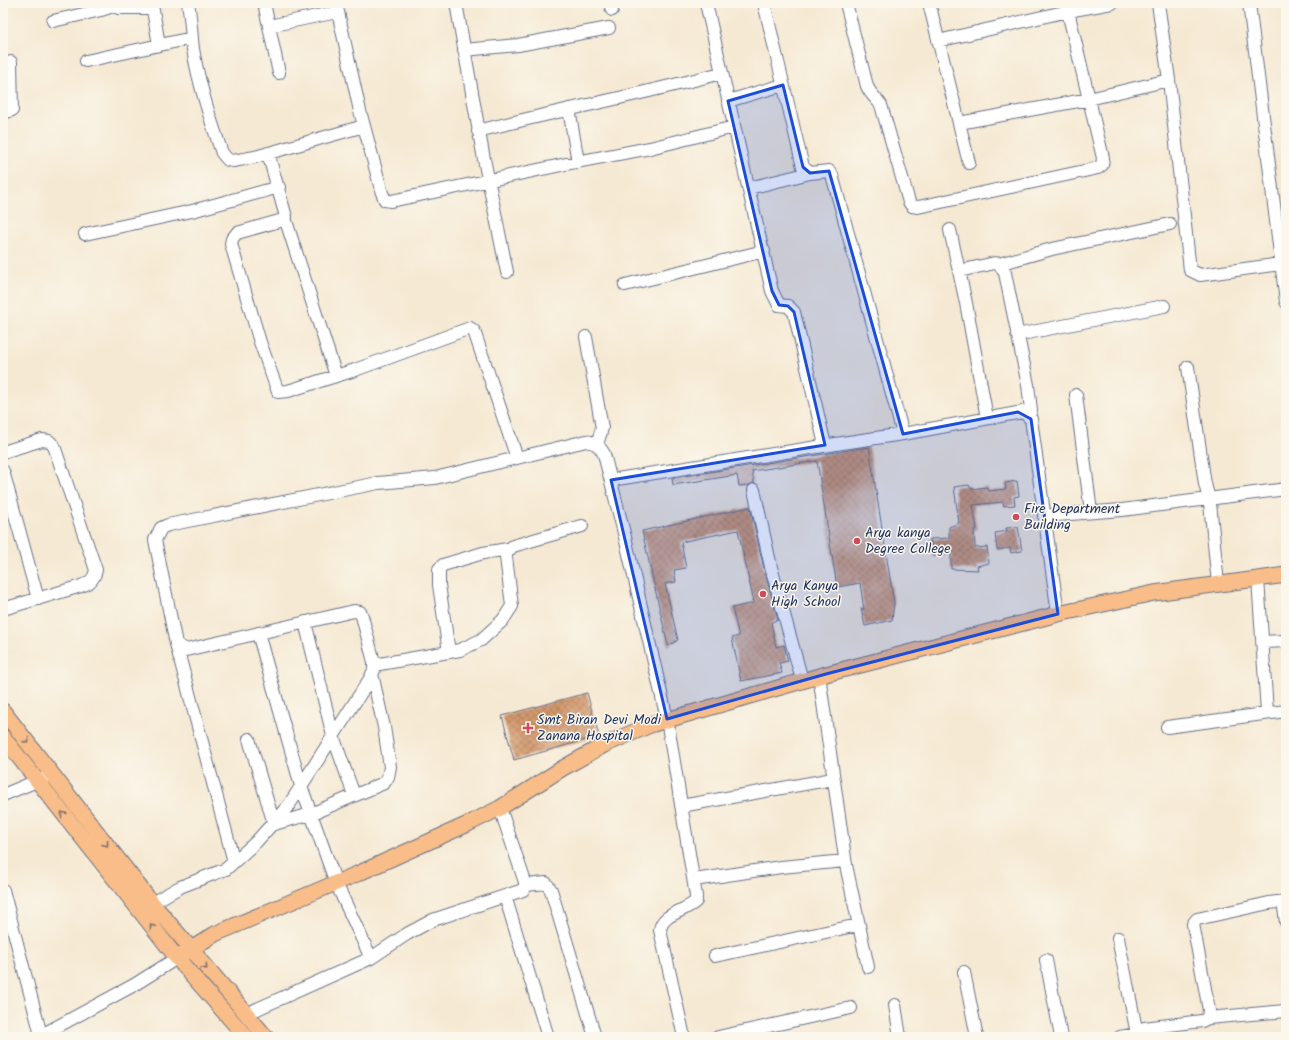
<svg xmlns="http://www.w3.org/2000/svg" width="1289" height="1040" font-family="Kalam,sans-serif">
<defs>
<pattern id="building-cross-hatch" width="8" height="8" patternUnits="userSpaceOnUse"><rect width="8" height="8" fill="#d3996d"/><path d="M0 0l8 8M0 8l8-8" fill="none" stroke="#aa7d5d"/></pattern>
</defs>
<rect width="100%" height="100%" fill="#fbf7ec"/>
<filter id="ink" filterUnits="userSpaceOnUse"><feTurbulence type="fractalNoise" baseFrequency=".025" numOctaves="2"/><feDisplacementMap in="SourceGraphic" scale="8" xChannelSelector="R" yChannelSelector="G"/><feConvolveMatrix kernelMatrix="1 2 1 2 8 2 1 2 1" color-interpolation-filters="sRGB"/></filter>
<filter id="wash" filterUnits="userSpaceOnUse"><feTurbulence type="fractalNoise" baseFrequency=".012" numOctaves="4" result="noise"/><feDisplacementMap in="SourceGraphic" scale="16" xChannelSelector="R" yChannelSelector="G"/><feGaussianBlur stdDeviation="0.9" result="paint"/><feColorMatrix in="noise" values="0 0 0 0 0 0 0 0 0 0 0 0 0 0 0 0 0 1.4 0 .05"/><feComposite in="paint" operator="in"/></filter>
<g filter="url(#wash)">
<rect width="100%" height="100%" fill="#f5e9d3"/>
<g id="blocks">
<path fill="url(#building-cross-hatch)" d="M869 447 894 603 892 620 865 626 861 608 864 610 860 583 837 587 817 461 752 471 754 483 749 485 739 486 737 475 673 485 672 478Z
M1017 481 1019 496 1014 497 1015 505 1004 506 1003 502 973 505 977 529 974 530 975 548 987 547 989 563 977 566 978 570 951 569V554L933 556 930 539 949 538V527L959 523 954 487 969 485 971 489 987 487 988 491 1006 489 1005 483Z
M750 507 764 569 778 620 771 622 776 647 784 645 788 661 779 663 782 673 741 681 732 638 739 636 732 608 754 603 738 530 681 542 686 568 674 570 676 582 665 584 678 640 668 646 642 531Z
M1018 527 1022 551 1011 553 1010 548 997 550 995 533 1007 531 1006 528Z
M587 693 599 736 514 760 502 716Z"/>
</g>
</g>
<g filter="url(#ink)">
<use href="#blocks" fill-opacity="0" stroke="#677087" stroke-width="1"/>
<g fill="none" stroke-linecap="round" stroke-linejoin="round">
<g stroke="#677087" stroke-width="14">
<path id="minor" d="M111 3 113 6 119 8H150L153 10 159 45
M188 3C191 18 191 33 193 49 199 85 210 118 222 153L228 160 233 161 255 157 364 126
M264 3 279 73
M336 3 360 111 382 193 385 200 391 201 566 164 650 148 734 127
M456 3 483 154 507 272
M610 3 612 10
M706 3 772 291 779 305 788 306 794 312 825 445
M764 3 803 167 810 173 829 171 832 175 903 434
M846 3 867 86C870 94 876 98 881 105L909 202 912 206 918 207 1098 168 1102 165 1103 158 1066 3
M929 3 969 163
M1158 3 1169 80 1190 270 1200 275 1281 264
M1249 3 1286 302
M53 21 101 10 113 6
M269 26 337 12
M938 41 1068 11 1112 3
M464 50 518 45 609 28
M86 61 192 38
M728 101 783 85
M569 109 578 162
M3 113 12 110 11 62
M959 123 1089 99 1169 80
M478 131C559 110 641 95 721 73
M268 153 286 217 283 220 237 233 232 239 231 244 260 342 278 392 288 391 355 370 470 328 474 331 517 458
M749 188 810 173
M285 218 336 376
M950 230 966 303 987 418
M85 234 192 211 279 187
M999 264 1052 249 1170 224
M959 271 995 263 999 264 1005 273 1028 385 1031 410 1029 416
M625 285 764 251
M1017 335 1164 306
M586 337 602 428 597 445
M1188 367 1205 484 1210 503 1218 584
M1076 395 1091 512
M3 452 42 440 49 441 54 446 96 570C94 579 90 583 81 586L3 609
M3 471 38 599
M611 480 842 443 903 434 1023 412 1031 419 1058 614
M754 490 771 567 802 680
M1044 516 1122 510 1286 489
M1258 579 1267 712
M305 622 333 736 354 795
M258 633 301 786 336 883 371 958
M1262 642 1286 641
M176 644 234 862
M449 652 439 585V569L443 565 483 553 508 549
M374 665 460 650 481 640 503 620 512 606 506 557V553L513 546 582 526
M819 675 846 865 868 967
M1167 727 1286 711
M249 739 274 824 311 814 384 783 388 777 390 767 384 727 372 674
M3 795 44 778
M681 806 833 779
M694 880 781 867 845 861
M526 885 546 883 551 890 595 1037
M3 890 41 1035
M505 896 548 1037
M1283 901 1286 922
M152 903 180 887 226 869 256 842 289 805 371 677 374 670V662L362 616 360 612 354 611 186 650 176 644 155 540 161 528 168 525 378 483 435 478 586 441C596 443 599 445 604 454L625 537 667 719 696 896V901C685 912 662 913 660 930L684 1037
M1118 938 1137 1034 1120 1037
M715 956 858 925
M1046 960 1061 1037
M964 972 977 1037
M895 1005 900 1037
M246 1014 371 958 407 934 433 920 523 890 525 888V882L500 808
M1208 1018 1286 1011
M38 1037 134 985 177 958
M718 1037 851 1008
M1137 1037 1139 1030 1144 1028 1202 1021 1208 1018 1209 1010 1193 924 1197 919 1269 903 1286 901"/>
</g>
<g stroke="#677087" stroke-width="17">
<path id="major" d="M3 711 152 903 266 1037
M3 737 177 958 246 1037
M177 958 215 934 357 874 468 824 500 808 563 768 604 745 650 725 826 674 1058 614 1154 593 1286 575"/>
</g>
<use href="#minor" stroke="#fff" stroke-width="12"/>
<use href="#major" stroke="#f8bd88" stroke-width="15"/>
</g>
<defs><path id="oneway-chevron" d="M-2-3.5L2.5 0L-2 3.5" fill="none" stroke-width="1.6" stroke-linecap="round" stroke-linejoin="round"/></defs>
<g stroke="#7e6f71">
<use href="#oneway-chevron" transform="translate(27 741) rotate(52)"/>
<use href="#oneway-chevron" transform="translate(63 814) rotate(-128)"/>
<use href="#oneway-chevron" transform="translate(106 844) rotate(52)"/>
<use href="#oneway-chevron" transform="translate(152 927) rotate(-128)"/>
<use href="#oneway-chevron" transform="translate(205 967) rotate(49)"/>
</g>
</g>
<path fill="#1d4ed8" fill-opacity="0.2" stroke="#1d4ed8" stroke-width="3" stroke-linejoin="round" d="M783 85 803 167 810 173 829 171 903 434 1018 412 1031 419 1058 614 826 674 667 719 611 480 825 445 794 312 788 306 779 305 772 291 728 101Z"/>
<g fill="#d1495b" stroke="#fbf7ec" stroke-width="1.5">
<circle cx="1016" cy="517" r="4"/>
<circle cx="857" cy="541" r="4"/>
<circle cx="763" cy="594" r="4"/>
<path d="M526 722h4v4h4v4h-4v4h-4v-4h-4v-4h4z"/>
</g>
<g text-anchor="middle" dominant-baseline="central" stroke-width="3" stroke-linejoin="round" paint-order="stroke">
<g font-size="14" fill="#1b2f5e" stroke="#fbf7ec" text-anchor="start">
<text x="1024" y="509">Fire Department<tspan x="1024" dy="16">Building</tspan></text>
<text x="865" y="533">Arya kanya<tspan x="865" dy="16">Degree College</tspan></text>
<text x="771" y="586">Arya Kanya<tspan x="771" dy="16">High School</tspan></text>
<text x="537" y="720">Smt Biran Devi Modi<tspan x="537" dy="16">Zanana Hospital</tspan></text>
</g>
</g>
<rect width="1289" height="1040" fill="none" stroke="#fbf7ec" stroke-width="16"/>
</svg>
